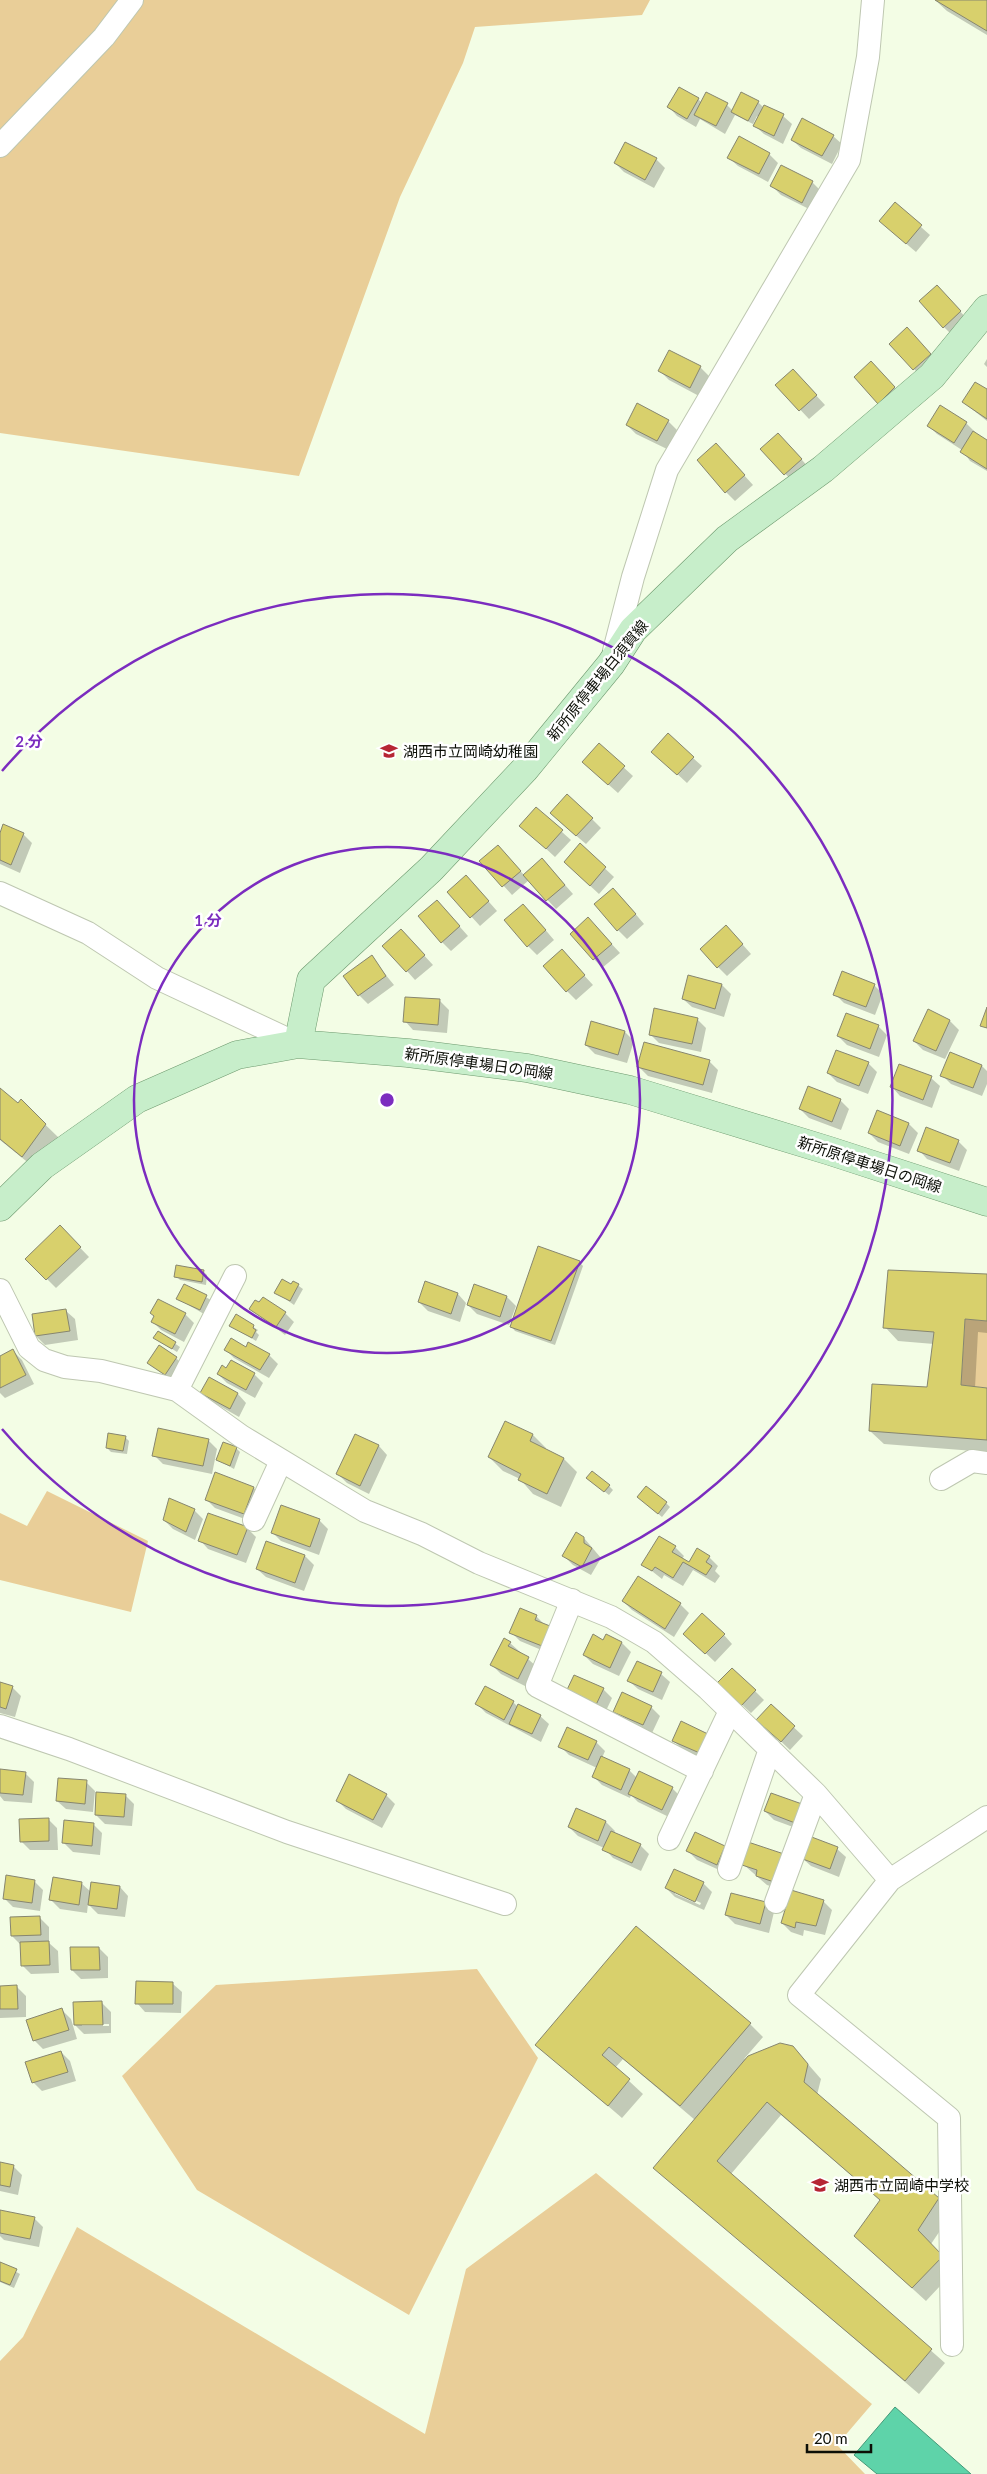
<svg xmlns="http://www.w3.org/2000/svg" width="987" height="2474" font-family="Lato,'Noto Sans JP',sans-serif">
<rect width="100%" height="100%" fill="#f3fde5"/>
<path fill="#e9ce98" d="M0 0H650L642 15 475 27 463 63 400 197 299 476 0 433Z
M965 1319 987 1321V1388L961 1385Z
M47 1491 148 1541 131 1612 0 1580V1513L27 1526Z
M477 1969 538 2058 409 2315 197 2190 122 2076 216 1985Z
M596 2173 872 2404 837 2445 865 2474H0V2361L23 2337 77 2227 425 2434 466 2269Z"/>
<path fill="#5ed3a9" stroke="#459878" d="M895 2407 971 2474H877L854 2455Z"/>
<path fill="#0003" fill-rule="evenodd" d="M935 0H987V35L947 11Z
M698 99 702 103 727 105 733 111 758 102 764 108 783 116 792 124 783 144 764 134 755 126 759 117 757 116 753 124 735 115 725 134 700 119 696 127 677 116 669 107Z
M833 136 842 144 832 164 801 148 792 140Z
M769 154 778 163 768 182 738 166 729 158Z
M656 159 665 168 654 188 624 172 615 163Z
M812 182 821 191 811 210 781 195 772 186Z
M895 204 930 235 916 252 890 230Z
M946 296 969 321 953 336 944 327Z
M916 338 939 363 923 378 914 369Z
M987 359V367L984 364Z
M700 367 709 376 699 396 669 380 660 371Z
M880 371 903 397 887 412 879 403Z
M802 380 825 405 809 419 777 385Z
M987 391V421L963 402Z
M668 421 677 430 667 449 636 434 627 425Z
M966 423 975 432 974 433 987 442V471L970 461 962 450 937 434 928 425Z
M787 443 810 469 794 483 762 449Z
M725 454 753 485 735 501 726 492Z
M599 745 633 776 618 793 593 771Z
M693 758 702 766 687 783 662 760Z
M536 809 571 840 555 857 530 834Z
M592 819 601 828 586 844 560 822Z
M23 834 32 843 20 873 0 864V836Z
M580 845 614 877 599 894 574 871Z
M506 855 524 875 551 869 573 894 556 909 529 880 512 895 481 861Z
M475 886 497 911 480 926 449 892Z
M622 898 644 924 627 939 618 930Z
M445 910 468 936 451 951 442 942Z
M532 914 554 940 537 955 528 946Z
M597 928 620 953 602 968 594 959Z
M735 936 751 954 727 976 718 967Z
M410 940 433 965 415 980 407 971Z
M371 957 394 985 368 1004 359 995Z
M570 960 593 985 576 1000 567 991Z
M689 976 722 985 731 994 724 1017 692 1007 683 999Z
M874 985 883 994 875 1015 844 1003 835 994Z
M440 1001 449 1010 447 1033 413 1030 405 1021Z
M928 1011 950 1021 959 1030 945 1059 923 1050 914 1041Z
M697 1019 706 1028 701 1052 659 1043 650 1034Z
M878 1026 887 1035 879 1057 847 1045 838 1036Z
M625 1032 634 1041 627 1063 595 1054 586 1045Z
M950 1054 982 1066 987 1071V1084L982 1096 951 1084 942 1075Z
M709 1061 718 1070 712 1093 648 1076 639 1067Z
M868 1063 877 1072 868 1094 837 1082 828 1073Z
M931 1078 940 1086 932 1108 900 1096 892 1087Z
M0 1089 18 1105 21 1101 59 1138 36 1169 0 1140Z
M840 1100 849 1109 841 1130 809 1118 800 1109Z
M877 1112 909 1124 918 1133 909 1154 878 1142 869 1133Z
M958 1141 967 1150 959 1171 927 1159 919 1150Z
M60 1227 89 1257 56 1288 27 1259Z
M579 1262 583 1266 555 1345 515 1331 511 1326Z
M203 1271 207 1275 206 1285 180 1280 176 1276Z
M987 1275V1333L978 1332 975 1388 987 1389V1452L884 1444 870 1431 928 1389 934 1344 898 1341 885 1327Z
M293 1282 303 1289 294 1305 276 1292 291 1286Z
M184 1285 211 1300 204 1314 178 1299Z
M458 1294 466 1303 460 1322 428 1311 419 1302Z
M507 1297 516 1306 509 1325 477 1314 468 1305Z
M260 1304 285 1313 294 1322 285 1335 251 1309Z
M66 1311 75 1319 78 1340 45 1345 36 1336Z
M185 1314 194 1323 184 1342 161 1330 153 1322Z
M236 1316 258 1330 256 1332 259 1335 256 1341 231 1325Z
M158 1332 180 1347 177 1352 155 1338Z
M225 1349H247L269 1355 278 1364 269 1378 234 1358Z
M13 1351 22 1360 34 1384 5 1398 0 1393V1357Z
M176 1358 180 1362 170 1378 149 1363Z
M227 1370 254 1374 263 1383 255 1398 227 1383 218 1374Z
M202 1392 238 1394 246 1403 239 1417 211 1401Z
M533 1435 546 1448 545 1450 564 1459 577 1472 561 1507 533 1494 520 1479 503 1471 489 1457Z
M125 1437 129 1441 127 1454 111 1452 107 1448Z
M208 1440 217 1449 212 1474 163 1464 154 1455Z
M379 1446 387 1455 369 1494 347 1483 338 1474Z
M236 1448 240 1452 234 1469 218 1460Z
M592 1482 609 1486 613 1490 609 1495Z
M254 1488 262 1497 253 1522 215 1508 206 1499Z
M643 1501 666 1503 670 1507 662 1517Z
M194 1510 203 1519 195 1540 173 1529 164 1520Z
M319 1520 328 1529 319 1555 281 1541 272 1532Z
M247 1528 256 1537 246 1563 208 1549 200 1540Z
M584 1538 601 1558 591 1575 573 1565 564 1556Z
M267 1543 305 1556 314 1565 304 1591 266 1577 257 1569Z
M675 1547 684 1556 682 1559 689 1563 709 1557 718 1566 715 1571 720 1576 715 1583 693 1570 683 1586 664 1575 662 1579 643 1564Z
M638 1577 680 1604 689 1613 674 1637 632 1610 623 1601Z
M536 1616 545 1625 551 1654 520 1641 511 1632Z
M724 1635 732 1644 715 1662 694 1642Z
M607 1636 622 1643 631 1652 619 1676 593 1664 584 1655 604 1641Z
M510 1643 537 1667 527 1687 501 1674 492 1665Z
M661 1674 670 1682 662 1700 638 1689 629 1681Z
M0 1684 12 1687 21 1696 15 1717 0 1713Z
M603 1689 612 1698 604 1715 576 1702Z
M755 1691 764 1700 751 1713 728 1692Z
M513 1702 518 1707 540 1716 549 1724 541 1742 486 1713 477 1704Z
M771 1706 803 1736 790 1750 767 1728Z
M651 1707 660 1716 652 1733 624 1720 615 1711Z
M681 1723 711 1762 682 1749 673 1740Z
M596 1742 605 1751 602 1758 629 1770 637 1778 672 1788 681 1797 671 1818 638 1802 631 1795 630 1798 602 1785 593 1776 597 1768 569 1755 560 1746Z
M0 1771 25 1773 34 1782 32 1803 4 1801 0 1796Z
M86 1782 95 1791 93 1812 66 1809 57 1801Z
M125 1795 134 1804 132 1826 105 1824 96 1815Z
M386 1795 395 1804 382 1828 346 1809 337 1800Z
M577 1810 606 1822 615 1831 614 1833 640 1845 649 1854 641 1871 613 1858 604 1848 578 1836 569 1827Z
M765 1811 810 1814 804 1831 774 1820Z
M48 1819 57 1828 58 1850H30L21 1841Z
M93 1824 102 1833 100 1855 73 1852 64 1843Z
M749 1844 783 1890 767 1885 744 1865Z
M724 1847 733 1856 726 1873 697 1860 688 1851Z
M837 1849 846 1857 839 1877 811 1866 802 1858Z
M34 1881 43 1890 40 1911 13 1907 4 1898Z
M81 1883 91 1892 120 1887 128 1896 125 1917 98 1914 88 1904 87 1913 60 1909 51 1900Z
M703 1883 712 1892 704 1910 675 1897 666 1888ZM675 1891 701 1903 700 1905 675 1894Z
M823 1901 832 1910 825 1935 804 1930 803 1936 791 1932 782 1923Z
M765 1904 774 1912 769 1933 735 1924 726 1915Z
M40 1918 49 1927V1943L58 1951 59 1973 31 1974 22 1965 21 1945 12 1936Z
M99 1948 108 1957V1978L81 1979 72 1970Z
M173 1984 182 1992 181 2013 145 2012 137 2003Z
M0 1987H17L26 1996V2017L0 2018Z
M102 2003 111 2012V2033L84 2034 75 2025ZM82 2024H109V2026H82Z
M62 2010 71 2019 77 2039 43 2049 34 2040Z
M750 2024 763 2037 744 2059 780 2044 793 2047 821 2079 817 2095 952 2213 931 2244 955 2270 926 2301 869 2249 881 2201 781 2115 731 2174 945 2363 919 2394 655 2168 695 2120 623 2059 615 2068 643 2094 622 2118 537 2045Z
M61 2052 70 2061 76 2081 42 2091 33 2082Z
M0 2164 13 2166 22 2175 18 2195 0 2191Z
M0 2211 34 2218 43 2227 39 2247 4 2240 0 2236Z
M0 2263 20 2274 14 2288 0 2282Z"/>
<path fill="#d8d06c" stroke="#87866f" d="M935 0H987V31Z
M679 87 699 98 687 119 667 107Z
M706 92 728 103 716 126 694 115Z
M741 92 759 101 748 121 731 112Z
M764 105 784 114 774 136 753 126Z
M802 118 834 135 822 156 791 140Z
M739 136 770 153 759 174 727 158Z
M625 142 657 158 645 180 614 163Z
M781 165 813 181 802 203 770 186Z
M895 202 922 225 906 244 879 221Z
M937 285 961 311 943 328 919 301Z
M907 327 931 354 913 370 889 344Z
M669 350 701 366 690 388 658 371Z
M871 361 895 387 878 404 854 377Z
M793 369 817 395 799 411 775 385Z
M975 382 987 389V419L962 402Z
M637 403 669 420 657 441 626 425Z
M940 405 967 422 954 443 927 426Z
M973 431 987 440V469L960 452Z
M778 433 802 459 784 475 760 449Z
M716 443 745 475 725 493 697 460Z
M668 733 694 757 677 775 651 752Z
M599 743 625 766 608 785 582 762Z
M567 794 593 818 576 836 550 813Z
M536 807 563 830 546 849 519 826Z
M3 824 24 833 11 865 0 860V833Z
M580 843 606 867 590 886 564 862Z
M498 845 521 871 502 887 479 861Z
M542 858 565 885 546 901 523 875Z
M466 875 489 901 470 918 447 892Z
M613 888 636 914 617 931 594 904Z
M437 900 460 926 441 943 418 916Z
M523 904 546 930 527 947 504 920Z
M588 917 612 944 593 960 570 934Z
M726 925 743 944 717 968 700 949Z
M401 929 425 955 406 972 382 946Z
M562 949 585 975 566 992 543 966Z
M372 955 386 976 358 996 343 976Z
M842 971 875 984 866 1007 833 995Z
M688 975 722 984 715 1009 682 999Z
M405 997 440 999 438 1025 403 1022Z
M987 1007V1028L980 1026Z
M654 1008 698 1018 692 1044 649 1035Z
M928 1009 950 1020 936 1051 913 1041Z
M846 1013 879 1025 870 1049 837 1036Z
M591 1021 625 1031 618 1055 585 1045Z
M644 1042 710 1060 703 1085 637 1067Z
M836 1050 869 1062 859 1086 827 1073Z
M950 1052 982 1065 973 1088 940 1076Z
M899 1064 932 1076 923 1100 890 1087Z
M808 1086 841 1099 832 1122 799 1109Z
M0 1088 18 1103 21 1099 46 1124 22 1157 0 1139Z
M877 1110 909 1123 900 1146 868 1133Z
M926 1127 959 1140 950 1163 917 1151Z
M60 1225 81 1247 46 1280 25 1259Z
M538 1246 580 1261 551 1341 510 1327Z
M176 1265 204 1270 202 1282 174 1277Z
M888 1270 987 1274V1321L965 1319 961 1385 987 1388V1440L869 1431 872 1384 927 1387 934 1332 883 1328Z
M282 1279 291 1284 293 1281 299 1284 290 1301 274 1293Z
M425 1281 458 1293 451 1314 418 1302Z
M184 1284 207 1295 200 1310 176 1299Z
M474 1284 507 1296 500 1317 467 1305Z
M263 1297 286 1312 276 1327 249 1309 255 1300 259 1302Z
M158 1299 186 1313 175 1334 151 1322 154 1316 150 1313Z
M66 1309 70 1331 35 1336 32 1314Z
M236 1314 254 1325 253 1328 256 1330 252 1338 229 1326Z
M158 1331 176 1342 172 1349 153 1338Z
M231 1338 246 1347 248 1342 270 1354 260 1370 224 1350Z
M159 1345 177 1357 165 1375 147 1363Z
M13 1349 26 1375 0 1388V1356Z
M231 1360 255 1373 246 1390 217 1374 222 1365 226 1368Z
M209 1377 238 1393 230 1409 200 1393Z
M505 1421 533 1434 530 1441 564 1458 547 1494 518 1480 521 1474 488 1457Z
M158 1428 209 1439 203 1466 152 1456Z
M108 1433 126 1436 123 1451 106 1448Z
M355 1434 379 1445 360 1486 336 1474Z
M223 1442 237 1447 230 1466 216 1460Z
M592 1471 610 1485 604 1492 586 1478Z
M215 1472 254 1487 244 1514 205 1500Z
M646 1486 667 1502 658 1514 637 1497Z
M169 1498 195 1509 186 1532 163 1520Z
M281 1505 320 1519 310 1547 271 1533Z
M208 1513 248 1527 237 1555 198 1541Z
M576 1532 584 1537V1543L592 1548 582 1567 562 1556Z
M659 1536 676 1546 672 1552 689 1562 697 1548 710 1556 706 1562 712 1566 706 1575 683 1562 673 1578 655 1567 652 1571 641 1565Z
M266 1541 305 1555 295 1583 256 1569Z
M638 1576 681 1603 665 1629 622 1601Z
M520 1608 537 1615 535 1620 550 1626 542 1646 509 1633Z
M702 1613 725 1634 705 1654 683 1634Z
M593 1634 603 1640 606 1634 622 1642 610 1668 583 1655Z
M504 1638 511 1642 508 1646 529 1657 518 1679 490 1665Z
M637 1661 662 1672 653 1692 627 1681Z
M732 1668 756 1690 741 1706 717 1683Z
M574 1675 604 1688 595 1707 565 1694Z
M0 1682 13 1686 6 1709 0 1707Z
M485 1686 514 1701 504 1720 475 1704Z
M622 1692 652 1706 643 1725 613 1712Z
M518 1704 541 1715 532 1734 509 1724Z
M771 1704 795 1726 781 1742 756 1720Z
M681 1721 710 1735 702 1754 672 1741Z
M567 1727 597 1741 588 1760 558 1747Z
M601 1756 630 1769 621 1790 592 1777Z
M0 1769 26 1772 23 1795 0 1793Z
M639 1771 673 1787 662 1810 628 1794Z
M349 1774 387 1794 373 1820 336 1801Z
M58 1778 87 1780 85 1804 56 1801Z
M96 1792 126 1794 124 1817 95 1815Z
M771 1793 802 1804 795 1823 764 1811Z
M576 1808 606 1821 598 1841 568 1827Z
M49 1818V1841L20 1842 19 1819Z
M64 1820 94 1823 92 1846 62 1843Z
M611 1831 641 1844 632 1863 602 1850Z
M695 1832 725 1846 717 1865 686 1851Z
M809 1836 838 1847 830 1869 800 1858Z
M748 1842 784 1854 774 1882 756 1876 757 1870 742 1865Z
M674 1869 704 1882 695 1902 665 1888Z
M6 1875 35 1880 32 1903 3 1899Z
M53 1877 82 1882 79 1905 49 1900Z
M91 1882 120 1886 117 1909 88 1905Z
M791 1890 824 1900 816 1926 796 1922 795 1928 781 1923Z
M731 1893 766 1902 760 1924 725 1915Z
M40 1916 41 1935 11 1936 10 1917Z
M636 1926 751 2023 680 2106 609 2047 602 2055 630 2079 608 2106 535 2045Z
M49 1941 50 1965 21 1966 20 1942Z
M70 1947H99L100 1970H71Z
M136 1981 173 1982V2004H135Z
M17 1985 18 2009H0V1986Z
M102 2001 103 2025H74L73 2002Z
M62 2008 69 2030 33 2041 26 2020Z
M780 2043 793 2046 808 2064 804 2082 939 2198 918 2230 943 2256 912 2288 854 2236 880 2200 767 2102 717 2161 932 2349 905 2381 653 2168 748 2056Z
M61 2051 68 2072 32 2083 25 2062Z
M0 2162 14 2165 10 2187 0 2185Z
M0 2210 35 2217 30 2239 0 2233Z
M0 2262 17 2269 10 2285 0 2281Z"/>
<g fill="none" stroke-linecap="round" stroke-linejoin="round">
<g stroke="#bec7b1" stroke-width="24">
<path id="minor" d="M0 146 104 37 132 0
M614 651 633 577 667 470 849 160 868 57 873 0
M0 893 88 933 157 978 298 1044
M0 1290 29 1348 44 1360 65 1367 101 1371 177 1390 241 1436 365 1511 422 1534 479 1563 611 1617 654 1642 708 1689 816 1794 776 1902
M177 1390 235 1276
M941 1479 972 1461 987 1463
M254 1520 281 1461
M572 1600 537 1686 702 1771
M0 1726 69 1749 287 1832 505 1904
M816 1794 890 1880 799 1995 949 2118 952 2345
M669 1839 730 1711
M729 1869 770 1749
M890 1880 987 1817"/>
</g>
<g stroke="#6d996e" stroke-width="29">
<path id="major" d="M298 1044 311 980 431 869 525 769 611 664 633 630 727 539 823 469 932 376 987 309
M0 1207 42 1166 137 1099 237 1055 298 1044 408 1053 527 1068 630 1090 830 1151 987 1202"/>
</g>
<use href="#minor" stroke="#fff" stroke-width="22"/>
<use href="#major" stroke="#c7eeca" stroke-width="28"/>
</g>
<g fill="none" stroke="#7b2cbf" stroke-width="2.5">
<circle cx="387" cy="1100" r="253"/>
<path d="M2 771A506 506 0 1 1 2 1429"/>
</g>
<defs>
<g id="school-bare" transform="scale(1.35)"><path d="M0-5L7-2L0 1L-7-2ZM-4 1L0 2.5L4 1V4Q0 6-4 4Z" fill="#b62534" stroke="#fff" stroke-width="2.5" paint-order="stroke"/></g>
</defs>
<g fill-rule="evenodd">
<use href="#school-bare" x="389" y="751"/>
<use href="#school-bare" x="820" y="2185"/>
</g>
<g text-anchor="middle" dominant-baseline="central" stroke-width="5" stroke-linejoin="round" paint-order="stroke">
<g font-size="15" fill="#0c0f07" stroke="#fff">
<text transform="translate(597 680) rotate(-51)">新所原停車場白須賀線</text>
<text transform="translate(479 1063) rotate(8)">新所原停車場日の岡線</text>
<text transform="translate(870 1164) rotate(18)">新所原停車場日の岡線</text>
</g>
<g font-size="15" fill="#0c0f07" stroke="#fff" text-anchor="start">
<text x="403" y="751">湖西市立岡崎幼稚園</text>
<text x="834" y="2185">湖西市立岡崎中学校</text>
</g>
</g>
<circle cx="387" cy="1100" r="8" fill="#7b2cbf" stroke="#fff" stroke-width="2.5"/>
<g font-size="15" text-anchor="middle" font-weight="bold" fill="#7b2cbf" stroke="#fff" stroke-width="5" stroke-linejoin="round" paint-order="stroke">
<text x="29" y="747">2 分</text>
<text x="208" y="926">1 分</text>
</g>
<path d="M807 2444v8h64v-8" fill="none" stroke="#0c0f07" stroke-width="2.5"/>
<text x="814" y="2444" font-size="15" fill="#0c0f07" stroke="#ffffff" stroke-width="4" paint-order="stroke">20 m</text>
</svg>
